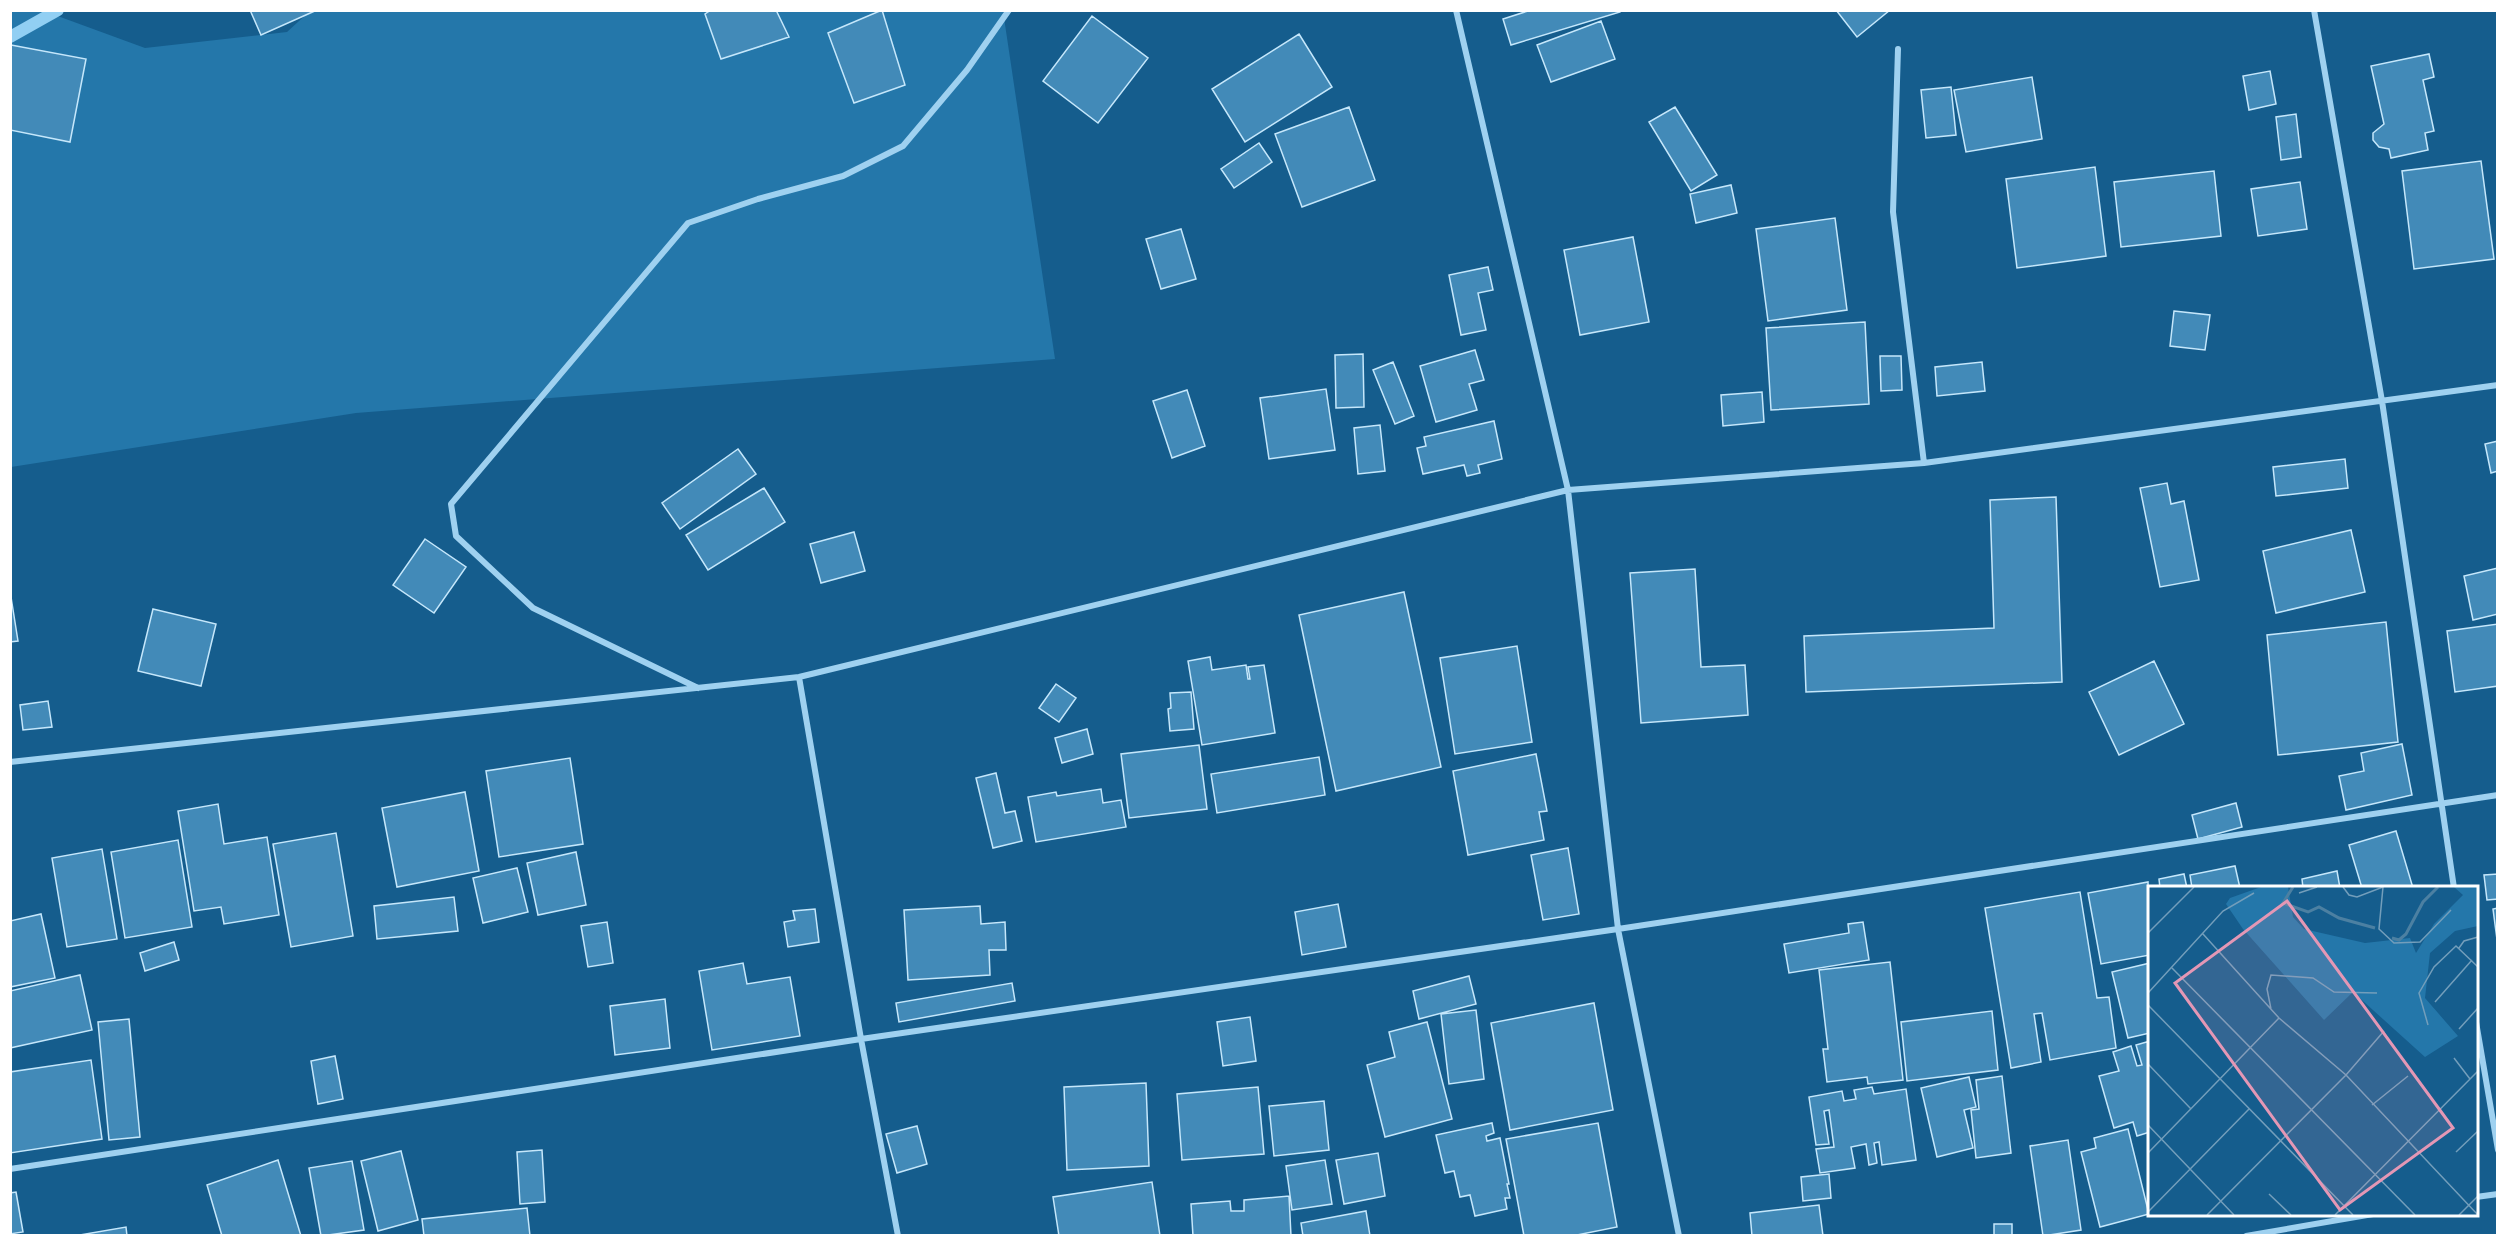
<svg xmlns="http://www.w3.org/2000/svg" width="2508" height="1246" font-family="Montserrat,sans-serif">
<rect width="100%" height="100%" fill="#155d8d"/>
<path fill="#2477aa" d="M311 10 1003 11 1055 359 356 413 11 467V11H44L145 48 287 32Z"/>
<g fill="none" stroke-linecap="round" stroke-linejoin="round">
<path stroke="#91cff3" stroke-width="12" d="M10 37 58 10"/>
</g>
<path fill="#428ab8" stroke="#c5e7fb" stroke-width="1.5" d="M250 10H317L261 35Z
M711 10H776L789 37 721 59 705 14Z
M882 10 905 85 854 103 828 33Z
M1531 10H1620V12L1511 45 1503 19Z
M1836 10H1890L1857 37Z
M1092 16 1148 58 1098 123 1043 81Z
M1601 21 1615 59 1551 82 1537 45Z
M1299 34 1332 87 1245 142 1212 89Z
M11 45 86 59 70 142 10 130Z
M2429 54 2434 77 2423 80 2434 131 2425 133 2428 150 2391 158 2389 149 2379 147 2373 140V133L2384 124 2371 66Z
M2270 71 2276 104 2249 110 2243 76Z
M2032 77 2042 139 1966 152 1954 90Z
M1951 87 1956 135 1926 138 1921 90Z
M1349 107 1375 180 1302 207 1275 134Z
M1675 107 1717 175 1691 191 1649 122Z
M2296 114 2301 157 2281 160 2276 117Z
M1259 143 1272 162 1234 188 1221 169Z
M2481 161 2494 259 2414 269 2402 171Z
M2095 167 2106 256 2017 268 2006 179Z
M2214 171 2221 236 2121 247 2114 182Z
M2300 182 2307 229 2258 236 2251 189Z
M1731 185 1737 213 1696 223 1690 194Z
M1835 218 1847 310 1768 321 1756 229Z
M1181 229 1196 279 1161 289 1146 239Z
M1633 237 1649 322 1580 335 1564 250Z
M1488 267 1493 290 1478 293 1486 330 1461 335 1449 275Z
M2174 311 2210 315 2205 350 2170 346Z
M1865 322 1869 404 1771 410 1766 328Z
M1475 350 1484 380 1469 384 1477 410 1436 422 1420 366Z
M1363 354 1364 407 1336 408 1335 355Z
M1880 356H1901L1902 390 1881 391Z
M1393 362 1414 416 1395 424 1373 370Z
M1982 362 1985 391 1937 396 1935 367Z
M1326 389 1335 450 1269 459 1260 398Z
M1187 390 1205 446 1172 458 1153 401Z
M1762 392 1764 422 1723 426 1721 395Z
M1494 421 1502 459 1478 465 1480 473 1467 476 1464 465 1423 474 1417 448 1426 446 1424 437Z
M1380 425 1385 471 1358 474 1354 428Z
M2498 441V471L2491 473 2485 444Z
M738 449 756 474 680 529 662 503Z
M2345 459 2348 488 2276 496 2273 467Z
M2167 483 2171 504 2184 501 2199 580 2160 587 2140 488Z
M764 488 785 522 708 570 686 535Z
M2056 497 2062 682 1806 692 1804 636 1994 628 1990 500Z
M2351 530 2365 592 2276 613 2263 551Z
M854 532 865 571 821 583 810 544Z
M425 539 466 567 434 613 393 585Z
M2498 568V614L2473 620 2464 576Z
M1695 569 1701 667 1745 665 1748 715 1641 723 1630 573Z
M1404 592 1441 767 1336 791 1299 615Z
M11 597 18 641 10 642V597Z
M153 609 216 624 201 686 138 671Z
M2386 622 2398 742 2278 755 2267 635Z
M2498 624V686L2455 692 2447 631Z
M1517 646 1532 742 1455 754 1440 658Z
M1210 657 1212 670 1246 665 1248 679H1250L1248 667 1264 665 1275 733 1202 745 1188 661Z
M2154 661 2184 724 2119 755 2089 692Z
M1056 684 1076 698 1059 722 1039 708Z
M1191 692 1194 729 1170 731 1168 709 1171 708 1170 693Z
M48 701 52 727 23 730 20 705Z
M1087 729 1093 754 1062 763 1055 738Z
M2402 744 2412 795 2346 810 2339 776 2364 771 2361 753Z
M1199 745 1207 809 1129 818 1121 754Z
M1536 754 1547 811 1539 812 1544 840 1468 855 1453 771Z
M1319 757 1325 795 1217 813 1211 774Z
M570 758 583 844 499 857 486 771Z
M996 773 1005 813 1015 811 1022 841 993 848 976 778Z
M1101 789 1103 803 1121 800 1126 827 1036 842 1028 797 1056 792 1057 796Z
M465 792 479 871 397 887 382 808Z
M2236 803 2242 827 2198 839 2192 815Z
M218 804 224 844 267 837 279 915 224 924 221 907 194 911 178 811Z
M2396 831 2413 888H2362L2349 845Z
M336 833 353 936 291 947 273 844Z
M178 840 192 927 125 938 111 852Z
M1568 848 1579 914 1543 920 1531 855Z
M102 849 117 939 67 947 52 858Z
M576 852 586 905 538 915 527 863Z
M2235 866 2240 888H2192L2190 875Z
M517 868 528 912 483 923 473 878Z
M2337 871 2340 888H2303L2302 879Z
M2184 874 2187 888H2160L2159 879Z
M2498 874V899L2487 900 2484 875Z
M2148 882 2150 955 2101 964 2088 893Z
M2080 892 2097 998 2109 997 2116 1048 2050 1060 2042 1013 2034 1014 2041 1062 2011 1068 1985 908Z
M454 897 458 931 377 939 374 906Z
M1338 904 1346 947 1302 955 1295 912Z
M980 906 981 924 1005 922 1006 950H989L990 975 908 980 904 910Z
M2498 908V947L2493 909Z
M815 909 819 942 788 947 784 922 795 920 793 911Z
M41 914 55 978 10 987V921Z
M607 922 613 963 588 967 581 926Z
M1863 922 1869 960 1789 973 1784 944 1849 933 1848 924Z
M174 942 179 960 145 971 140 953Z
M1890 962 1903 1080 1868 1084 1867 1077 1827 1082 1823 1049H1828L1819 970Z
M743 963 747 984 790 977 800 1036 712 1050 699 971Z
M2150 963V1033L2128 1038 2112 972Z
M80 975 92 1030 10 1048V991Z
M1469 976 1476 1004 1419 1019 1413 991Z
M1012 983 1015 1001 899 1022 896 1003Z
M665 999 670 1048 615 1055 610 1006Z
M1594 1003 1613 1110 1510 1130 1491 1023Z
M1476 1010 1484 1079 1449 1084 1441 1014Z
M1992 1011 1998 1070 1907 1081 1901 1022Z
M1250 1017 1256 1061 1223 1066 1217 1022Z
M129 1019 140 1137 109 1140 98 1022Z
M1427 1022 1452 1119 1385 1137 1367 1065 1395 1057 1389 1032Z
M2150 1041V1132L2137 1136 2133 1122 2114 1128 2099 1076 2119 1071 2113 1052 2131 1046 2137 1066 2142 1065 2136 1045Z
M335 1056 343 1099 318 1104 311 1061Z
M91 1060 102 1139 10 1153V1072Z
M2002 1076 2011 1153 1976 1158 1971 1110 1979 1109 1976 1080Z
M1969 1077 1976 1107 1964 1110 1973 1148 1937 1157 1921 1088Z
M1146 1083 1149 1166 1067 1170 1064 1087Z
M1258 1087 1264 1154 1182 1160 1177 1094Z
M1872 1087 1874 1094 1906 1089 1916 1160 1882 1165 1879 1142 1874 1143 1877 1163 1869 1165 1866 1144 1851 1147 1855 1168 1820 1173 1816 1149 1834 1147 1829 1110 1824 1111 1829 1144 1816 1145 1809 1097 1842 1091 1844 1101 1856 1099 1854 1090Z
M1324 1101 1329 1150 1274 1156 1269 1106Z
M1492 1123 1494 1133 1486 1136 1487 1141 1500 1138 1509 1184H1507L1510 1198H1505L1507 1209 1475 1216 1470 1195 1460 1197 1454 1171 1445 1173 1436 1135Z
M1598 1123 1617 1227 1572 1236H1524L1506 1139Z
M917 1126 927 1164 897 1173 886 1134Z
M2128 1129 2149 1214 2100 1227 2081 1152 2096 1148 2094 1138Z
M2068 1140 2081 1230 2043 1236 2030 1146Z
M542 1150 545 1202 520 1204 517 1152Z
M401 1151 418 1220 378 1231 361 1161Z
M1378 1153 1385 1196 1344 1204 1336 1160Z
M278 1160 301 1236H222L207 1185Z
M1325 1160 1332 1204 1292 1210 1286 1166Z
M352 1161 364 1230 321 1236 309 1168Z
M1829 1174 1831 1198 1803 1201 1801 1177Z
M1152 1182 1160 1236H1059L1053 1197Z
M16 1192 23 1232 10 1234V1193Z
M1289 1196 1291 1236H1193L1191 1204 1230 1201 1231 1211H1244V1200Z
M1819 1205 1823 1236H1752L1750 1213Z
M527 1208 530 1236H424L422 1219Z
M1366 1211 1370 1236H1303L1301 1223Z
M1994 1224H2012V1236H1994Z
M126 1227 127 1236H74Z"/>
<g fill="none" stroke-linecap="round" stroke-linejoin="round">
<path stroke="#9fd1f0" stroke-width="6" d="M1456 10 1568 490 1618 929 1679 1236
M2314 10 2382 401 2454 888
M1898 49 1893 212 1924 463
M799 677 861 1039 898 1236
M698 688 533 608 456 536 451 504 688 223 758 199 843 176 903 146 967 70 1009 10
M10 762 799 677 1568 490 1924 463 2498 385
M2476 1022 2498 1150
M10 1169 861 1039 1618 929 2498 795
M2476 1197 2498 1194
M2246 1236 2373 1214"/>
</g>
<g transform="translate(2148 886)">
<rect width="330" height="330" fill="#155d8d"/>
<path d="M113 1H140L145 31 156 43 217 57 262 52 268 67 286 38 315 9 306 1H330V40L307 45 282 67 277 112 310 150 277 171 205 106 176 134 95 43 78 18 82 12Z" fill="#2477aa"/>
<path fill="none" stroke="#4c80a2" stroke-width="3" d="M145 1 135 17 160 26 171 21 191 32 227 42M244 52 251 54 258 48 275 16 290 1"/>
<path fill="none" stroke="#739ebb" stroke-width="1.5" d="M195 1 201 9 209 11 235 1M235 1 231 43 246 57 272 56 303 24M151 7 169 1M0 47 46 1M55 48 131 132 198 189 330 329M311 62 316 55 330 51M24 82 267 329M0 107 75 25 106 7M287 116 324 74M0 119 205 329M123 123 119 103 123 89 165 92 186 106 229 107M280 139 271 107 286 81 308 60 330 81M311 143 330 122M306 172 322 193M0 178 43 223M224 219 260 190M0 239 86 329M308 266 330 245M0 267 131 132M121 308 143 329M0 326 101 223M59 329 198 189 236 145M187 329 330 185M311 329 330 310"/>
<path fill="#e497b5" fill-opacity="0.15" stroke="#e497b5" stroke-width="3" d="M139 15 305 242 192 324 27 97Z"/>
<rect width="330" height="330" fill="none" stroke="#fff" stroke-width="3"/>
</g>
<rect width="2508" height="1246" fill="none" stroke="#ffffff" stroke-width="24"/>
</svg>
